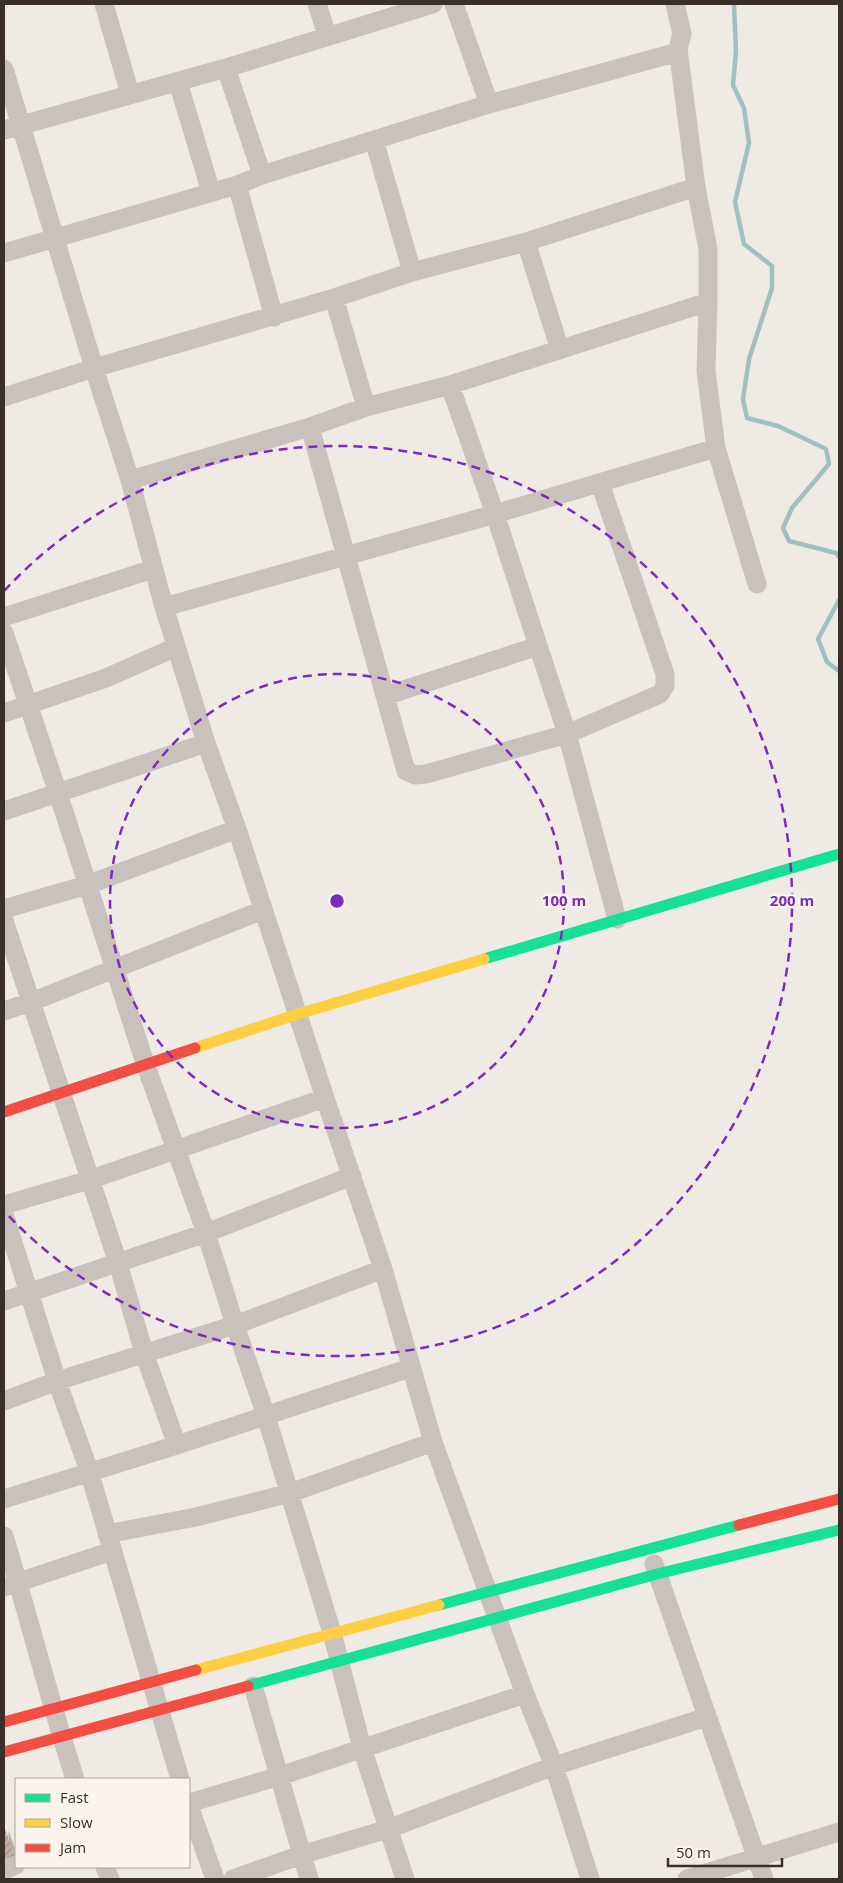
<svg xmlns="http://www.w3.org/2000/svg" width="843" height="1883" font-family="'Open Sans',sans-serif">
<defs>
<pattern id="building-hatch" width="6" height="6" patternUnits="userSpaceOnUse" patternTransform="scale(1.25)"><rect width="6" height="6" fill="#c4aea5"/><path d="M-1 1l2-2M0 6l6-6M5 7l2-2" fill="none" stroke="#a08e87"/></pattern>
<filter id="shadow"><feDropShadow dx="4.5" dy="4.5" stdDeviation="0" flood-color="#0004"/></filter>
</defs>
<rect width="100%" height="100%" fill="#efeae4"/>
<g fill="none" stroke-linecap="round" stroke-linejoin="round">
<path stroke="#9fc1c2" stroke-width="4.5" d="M734 4 736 51 733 85 744 108 749 143 735 202 744 244 772 266V288L749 359 743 399 747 418 778 426 826 449 829 464 792 508 783 528 789 541 836 553 839 557
M839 600 818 639 827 662 839 671"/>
</g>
<path fill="url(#building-hatch)" filter="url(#shadow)" d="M4 1826 16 1860 4 1866Z"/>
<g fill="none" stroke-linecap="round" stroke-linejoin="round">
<path stroke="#c9c2bc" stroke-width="19" d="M104 4 130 94
M317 4 327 35
M454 4 489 104
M675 4 682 34 678 49 696 187 708 249V302L706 371 716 448 757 584
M226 68 262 175
M4 69 94 368 130 480 164 607 206 743 237 829 325 1098 383 1269 433 1442 525 1694 554 1766 590 1879
M178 82 211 192
M4 130 226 68 433 4
M374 140 412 272
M237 185 274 317
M526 242 560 350
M4 253 237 185 262 175 489 104 678 52V49
M334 298 366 407
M450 385 495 514 567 734 617 919
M4 397 94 368 334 298 412 272 526 242 696 187
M310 427 406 771 415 775 426 774 567 734 660 694 665 686V674L600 483
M130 480 310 427 366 407 450 385 708 302
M164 607 495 514 716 448
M4 617 153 569
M4 633 58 793 146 1066 206 1233 235 1325 266 1416 332 1633 362 1748 405 1879
M385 696 538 646
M4 713 106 678 176 647
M4 811 206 743
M4 909 87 885 237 829
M4 921 118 1263 144 1353 177 1445
M4 1011 31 1002 263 910
M4 1205 89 1180 325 1098
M4 1214 57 1381 89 1471 180 1779
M4 1301 206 1233 352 1176
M4 1401 57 1381 235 1325 383 1269
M4 1499 177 1445 410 1368
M107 1534 196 1517 290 1493 433 1442
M4 1536C29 1617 49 1699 75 1779
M654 1564 764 1879
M4 1587 112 1551
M253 1686 309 1879
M189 1803 280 1776 525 1694
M189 1806 215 1879
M105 1867 110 1879
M4 1870 16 1865
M233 1879 301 1855 388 1829 554 1766 707 1717
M687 1879 839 1832"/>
<path stroke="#16e098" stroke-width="11" d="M484 959 839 854
M439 1605 739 1525
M248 1686 657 1574 839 1530"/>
<path stroke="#ffcf43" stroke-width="11" d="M195 1048 298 1014 484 959
M196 1670 439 1605"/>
<path stroke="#f24e42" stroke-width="11" d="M4 1112 195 1048
M739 1525 839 1499
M4 1722 196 1670
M4 1752 248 1686"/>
</g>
<g fill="none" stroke="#7b2cbf" stroke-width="2.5" stroke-dasharray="9 6">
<circle cx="337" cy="901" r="227"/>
<path d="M4 591A455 455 0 1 1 4 1211"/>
</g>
<circle cx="337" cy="901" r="8" fill="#7b2cbf" stroke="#fbf4ec" stroke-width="2.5"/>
<g font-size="15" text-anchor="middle" font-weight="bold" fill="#7b2cbf" stroke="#fbf4ec" stroke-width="5" stroke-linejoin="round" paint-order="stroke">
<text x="564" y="906">100 m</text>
<text x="792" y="906">200 m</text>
</g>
<rect width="843" height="1883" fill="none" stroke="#3b2f2a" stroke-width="10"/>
<rect x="15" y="1778" width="175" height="90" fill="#fbf4ec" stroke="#aea59e"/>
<rect x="25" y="1794" width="25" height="8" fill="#16e098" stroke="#aea59e"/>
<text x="60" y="1803" font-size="15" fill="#3b2f2a">Fast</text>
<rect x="25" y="1819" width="25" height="8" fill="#ffcf43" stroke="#aea59e"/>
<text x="60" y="1828" font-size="15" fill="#3b2f2a">Slow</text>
<rect x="25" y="1844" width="25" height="8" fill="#f24e42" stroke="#aea59e"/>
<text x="60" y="1853" font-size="15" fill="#3b2f2a">Jam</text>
<path d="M668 1858v8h114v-8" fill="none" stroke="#3b2f2a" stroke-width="2.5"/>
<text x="676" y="1858" font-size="15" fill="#3b2f2a" stroke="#fbf4ec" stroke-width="4" paint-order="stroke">50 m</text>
</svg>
